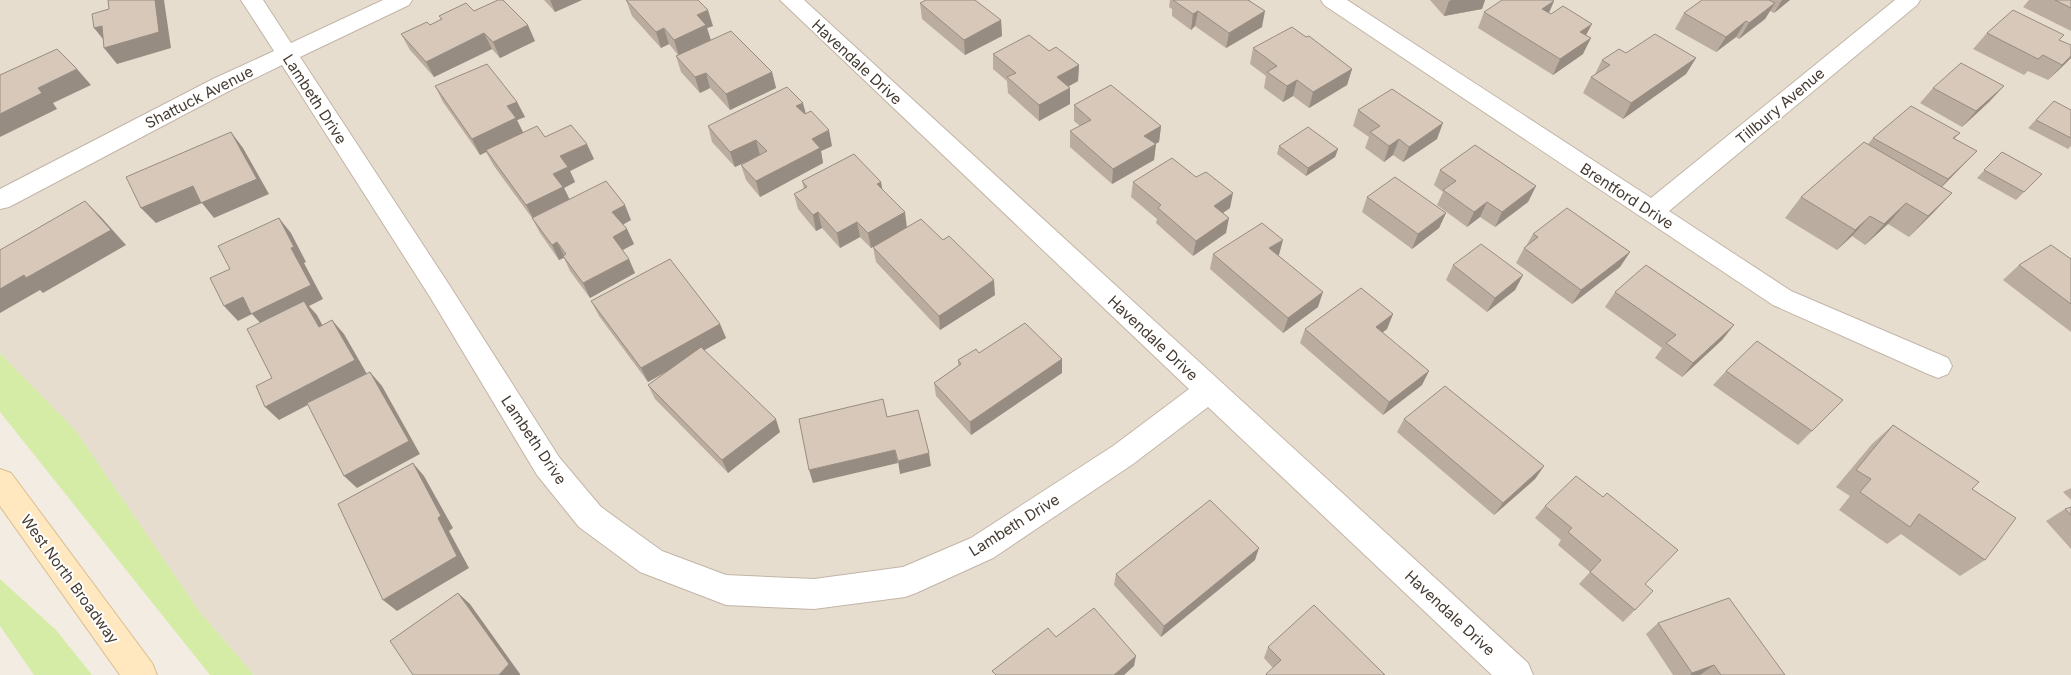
<svg xmlns="http://www.w3.org/2000/svg" width="2071" height="675" font-family="Inter,sans-serif">
<rect width="100%" height="100%" fill="#f3ece2"/>
<path fill="#e7ddcf" d="M0 0H2071V675H254L199 611 76 431 0 353Z"/>
<path fill="#d5eca6" d="M0 353 76 431 199 611 254 675H210L0 412Z
M0 579 56 630 92 675H34L0 626Z"/>
<g fill="none" stroke-linecap="round" stroke-linejoin="round">
<g stroke="#c2b5a7" stroke-width="2">
<path id="minor" d="M241 0H263L291 43 383 0H412L409 5 300 57 448 283 559 457 601 507 662 551 726 575 814 579 903 567 971 538 1113 446 1189 389 780 0H804L1528 663 1533 675H1492L1208 407 1133 464 993 558 916 593 905 597 814 609 726 605 640 572 579 527 537 475 430 297 282 65 229 91 9 207 0 209V189L213 79 274 51Z
M1321 0H1347L1651 198 1895 0H1920L1917 5 1669 211 1791 291 1948 358 1952 366 1948 374 1938 378 1928 374 1773 305 1324 5Z"/>
</g>
<g stroke="#dabd8f" stroke-width="2">
<path id="secondary" d="M0 469 11 473 152 663 157 675H120L0 506Z"/>
</g>
<use href="#minor" fill="#fff" fill-rule="evenodd"/>
<use href="#secondary" fill="#ffe8c0" fill-rule="evenodd"/>
</g>
<path fill="#baac9f" d="M544 0H582L555 12Z
M626 0 713 26 707 28 711 40 772 72 776 88 730 110 710 88 700 93 681 72 676 56 678 55 669 44 661 48 632 16Z
M1170 0H1250V1L1262 27 1226 48 1195 26 1191 30 1172 16V9L1169 7Z
M1430 0H1485L1482 9 1444 16Z
M1702 0H1790L1774 13 1770 11 1765 19 1739 39 1736 37 1716 52 1675 29 1684 13Z
M2029 0H2071V31L2023 7Z
M1554 1 1549 13 1586 36 1583 54 1553 75 1478 28 1484 12Z
M920 3 1001 20 1002 36 965 55 922 19Z
M474 11 535 41 500 58 492 49 434 77 410 50 401 34 430 25 441 19 439 16Z
M1987 33 2059 40 2064 65 2048 80 2028 71 2024 75 1973 49Z
M1253 48 1352 69 1347 85 1309 108 1293 96 1283 102 1264 88 1266 76 1250 64Z
M1049 51 1079 65 1078 81 1068 86 1070 104 1039 121 1008 93 1007 81 993 69V54Z
M1626 53 1696 58 1686 74 1623 119 1583 93 1591 77 1594 76 1602 60Z
M435 86 517 102 525 117 517 120 523 133 545 137 594 159 570 171 575 182 564 188 569 199 631 220 623 224 627 229 634 244 622 250 635 273 590 298 570 271 564 258 559 260 540 233 532 218 494 166 486 152 480 155 443 102Z
M1933 88 1990 101 1962 127 1920 103Z
M2054 101 2071 110V146L2068 149 2028 128Z
M1074 105 1161 126 1159 142 1155 144H1156L1154 160 1112 184 1070 147V131L1080 126 1074 121Z
M1358 110 1437 139 1403 162 1393 155 1384 162 1365 148 1369 137 1353 126Z
M806 114 832 146 821 151 823 163 760 197 746 180 741 165 750 160 735 167 712 142 708 126Z
M1960 133 1954 139 1977 151 1942 187 1952 193 1909 237 1888 224 1865 245 1852 236 1837 250 1785 218 1801 197 1868 144 1873 138Z
M1279 146 1338 149 1335 157 1306 176 1277 154Z
M2002 152 2042 174 2016 200 1977 178Z
M1440 170 1536 186 1528 202 1495 227 1480 217 1467 227 1437 205 1443 192 1434 185Z
M802 181 882 189 907 228 995 295 940 330 876 262 873 247 898 233 871 248 860 237 840 248 822 228 816 231 798 209 794 194 804 189Z
M1133 182 1230 208 1223 213 1226 233 1193 256 1156 223 1157 219 1131 197Z
M1367 197 1446 213 1439 228 1412 249 1362 212Z
M1533 234 1630 252 1620 267 1572 304 1516 263 1524 248 1526 246Z
M1213 254 1279 255H1278L1318 307 1283 333 1210 269Z
M2071 259V332L2003 280 2019 265Z
M1453 265 1523 275 1515 290 1487 312 1446 280Z
M1615 292 1734 325 1722 340 1682 377 1655 358 1662 348 1605 307Z
M591 301 720 324 726 338 704 350 780 432 728 473 655 399 648 385 667 371 648 382 599 316Z
M1393 314 1387 329 1382 333 1422 385 1383 415 1300 343 1305 329Z
M1062 359V373L971 435 936 396 934 383 958 366V360Z
M1726 371 1812 431 1798 445 1713 385Z
M1404 419 1544 466 1535 479 1494 515 1397 432Z
M1893 425 1972 489 1985 560 1960 576 1901 534 1887 544 1839 510 1850 496 1836 487 1872 444Z
M2071 488V500L2063 492Z
M1545 506 1645 584 1635 610 1623 622 1579 584 1590 572 1558 545 1561 540 1535 518Z
M2071 507V549L2046 521 2065 509Z
M1255 560 1161 637 1114 585 1116 574Z
M1658 623 1785 675H1673L1646 634Z
M1268 647 1385 675H1266L1273 668 1264 658Z"/>
<path fill="#978c82" d="M155 0H164L171 48 117 64 104 48Z
M550 0H582L555 12Z
M1452 0H1485L1482 9 1444 16 1449 1Z
M1782 0H1790L1774 13Z
M1554 1 1547 17 1542 9Z
M1775 3 1765 19 1739 39 1749 23Z
M708 10 713 26 707 28 711 41 679 56 674 40 697 15Z
M1198 11 1195 26 1191 30 1193 14Z
M1265 11 1262 27 1226 48 1229 33Z
M1001 20 1002 36 965 55 964 40Z
M1746 21 1736 37 1716 52 1726 37Z
M1592 24 1584 39 1580 32Z
M528 25 535 41 500 58 493 42Z
M102 26 107 44 94 28Z
M664 28 669 44 661 48 656 32Z
M484 33 492 49 434 77 426 62Z
M1591 38 1583 54 1553 75 1560 59Z
M2071 56V58L2064 65 2048 80Z
M1696 58 1686 74 1623 119 1631 103Z
M1079 65 1078 81 1057 93V77Z
M77 69 91 85 53 103 57 109 0 137V114L38 88Z
M1352 69 1347 85 1309 108 1313 92Z
M772 72 776 88 730 110 726 94Z
M706 73 710 88 700 93 695 77Z
M1297 80 1293 96 1283 102 1287 86Z
M2004 86 1990 101 1962 127 1976 111Z
M1070 88V104L1039 121V105Z
M517 102 525 117 517 120 524 134 480 155 472 139 507 106Z
M803 103 807 118 796 106Z
M1443 123 1437 139 1403 162 1409 147Z
M1161 126 1159 142 1143 151 1144 136Z
M829 130 832 146 821 151 823 163 760 197 756 181 812 139Z
M231 132 243 148 269 194 214 218 202 203 156 223 141 208Z
M1399 139 1393 155 1384 162 1389 146Z
M756 140 760 155 735 167 730 152Z
M587 144 594 159 570 171 575 182 564 188 571 202 534 220 526 205 553 174 560 156Z
M1156 144 1154 160 1112 184 1113 169Z
M1338 149 1335 157 1306 176 1308 168Z
M1977 151 1962 166 1934 195 1948 179Z
M881 182 884 198 877 184Z
M1536 186 1528 202 1495 227 1502 212Z
M1233 193 1230 208 1211 221 1214 206Z
M1952 193 1933 213 1909 237 1928 216Z
M85 201 100 216 126 245 43 293 40 290 0 313V289Z
M1487 202 1480 217 1467 227 1474 212Z
M1906 203 1888 224 1865 245 1884 224Z
M625 205 631 220 619 227 612 212Z
M818 212 822 228 816 231 813 215Z
M905 212 907 228 871 248 868 233Z
M1446 213 1439 228 1412 249 1418 234Z
M1870 216 1852 236 1837 250 1855 230Z
M279 218 291 233 306 262 304 263 323 299 309 306 317 315 331 341 265 328 252 314 238 321 224 306Z
M1229 218 1226 233 1193 256 1196 241Z
M857 222 860 237 840 248 837 233Z
M627 229 634 244 619 252 613 237Z
M1283 240 1279 255 1266 263 1269 248Z
M557 242 565 257 559 260 552 245Z
M1630 252 1620 267 1572 304 1581 290Z
M629 259 635 273 590 298 583 283Z
M1523 275 1515 290 1487 312 1495 298Z
M994 280 995 295 940 330 939 316Z
M1323 292 1318 307 1283 333 1288 318Z
M1393 314 1387 329 1370 342 1376 327Z
M332 320 344 334 367 374 279 420 265 407Z
M720 324 726 338 648 382 641 368Z
M1734 325 1722 340 1682 377 1693 363Z
M1062 359V373L971 435 970 422Z
M1429 371 1422 385 1383 415 1389 402Z
M370 372 382 386 420 454 357 488 344 476Z
M776 419 780 432 728 473 722 460Z
M895 450 898 463 813 483 809 470Z
M929 453 931 466 900 474 898 461Z
M413 463 424 476 453 528 449 531 469 568 397 611 383 600 438 518Z
M1544 466 1535 479 1494 515 1503 503Z
M1259 548 1255 560 1161 637 1164 626Z
M458 593 470 604 520 674V675H499Z
M1136 656 1134 666 1124 675H1114Z
M1714 665 1700 675H1690L1692 673Z"/>
<path fill="#d8c8b9" stroke="#978c82" d="M108 0H155L159 32 104 48 102 26 94 28 92 14 109 9Z
M498 0H503L528 25 493 42 484 33 426 62 401 34 427 22 430 25 442 19 439 16 466 3 474 11Z
M626 0H698L708 10 697 15 706 25 674 40 664 28 656 32Z
M926 0H975L1001 20 964 40 920 3Z
M1173 0H1248L1265 11 1229 33 1198 11 1193 14Z
M1502 0H1552L1554 1 1542 9 1551 14 1563 6 1592 24 1580 32 1591 38 1560 59 1484 12Z
M1702 0H1769L1775 3 1749 23 1746 21 1726 37 1684 13Z
M2055 0H2071V8Z
M2013 10 2064 35 2059 40 2071 45V56L2062 65 2043 55 2038 59 1987 33Z
M1292 27 1306 37 1309 36 1352 69 1313 92 1297 80 1287 86 1267 72 1277 66 1253 48Z
M731 31 772 72 726 94 706 73 695 77 676 56Z
M1655 34 1696 58 1631 103 1591 77 1610 65 1602 60 1619 49 1626 53Z
M1029 35 1049 51 1056 47 1079 65 1057 77 1070 88 1039 105 1007 77 1016 73 993 54Z
M57 49 77 69 38 88 42 93 0 114V75Z
M1961 63 2004 86 1976 111 1933 88Z
M487 64 517 102 507 106 516 118 472 139 435 86Z
M1111 85 1161 126 1144 136 1156 144 1113 169 1070 131 1091 120 1074 105Z
M787 87 803 103 796 106 805 114 811 111 829 130 812 139 820 148 756 181 741 165 767 151 756 140 730 152 708 126Z
M1392 89 1443 123 1409 147 1399 139 1389 146 1370 132 1380 126 1358 110Z
M2054 101 2071 110V138L2036 120Z
M1911 106 1960 133 1953 138 1977 151 1948 179 1873 138Z
M571 125 587 144 560 156 568 167 553 174 563 187 526 205 486 150 537 126 545 137Z
M1308 127 1338 149 1308 168 1279 146Z
M231 132 257 179 201 203 193 186 141 208 126 177Z
M1864 142 1952 193 1928 216 1906 203 1884 224 1870 216 1855 230 1801 197Z
M1475 145 1536 186 1502 212 1487 202 1474 212 1443 190 1456 181 1440 170Z
M2002 152 2042 174 2024 192 1984 170Z
M854 154 881 182 877 184 905 212 868 233 857 222 837 233 818 212 813 215 794 194 807 187 802 181Z
M1172 158 1196 177 1206 172 1233 193 1214 206 1229 218 1196 241 1158 208 1161 205 1133 182Z
M1395 177 1446 213 1418 234 1367 197Z
M606 181 625 205 612 212 627 229 613 237 629 259 583 283 563 256 566 254 557 242 552 245 532 218Z
M85 201 111 230 26 278 24 275 0 289V250Z
M1567 208 1630 252 1581 290 1524 248 1538 237 1533 234Z
M279 218 294 247 291 248 311 285 251 314 243 297 224 306 210 278 230 269 218 246Z
M921 219 943 240 949 236 994 280 939 316 873 247Z
M1262 223 1283 240 1269 248 1323 292 1288 318 1213 254Z
M1481 244 1523 275 1495 298 1453 265Z
M2051 245 2071 259V304L2019 265Z
M670 259 720 324 641 368 591 301Z
M1646 265 1734 325 1693 363 1666 343 1676 335 1615 292Z
M1361 288 1393 314 1376 327 1429 371 1389 402 1305 329Z
M304 301 319 327 332 320 355 360 265 407 256 386 272 378 247 329Z
M1025 323 1062 359 970 422 934 383 961 364 958 360 976 349 979 353Z
M1757 341 1843 400 1812 431 1726 371Z
M701 347 776 419 722 460 648 385Z
M370 372 409 441 344 476 307 403Z
M1445 386 1544 466 1503 503 1404 419Z
M883 399 887 417 918 410 929 453 898 461 895 450 809 470 799 419Z
M1893 425 1979 482 1972 489 2016 518 1985 560 1919 514 1910 527 1860 492 1871 479 1856 470Z
M413 463 441 516 438 518 457 556 383 600 338 504Z
M1576 476 1603 497 1607 493 1678 550 1645 584 1653 591 1635 610 1590 572 1601 560 1568 532 1572 528 1545 506Z
M1210 500 1259 548 1164 626 1116 574Z
M2071 507V515L2065 509Z
M458 593 509 664 499 675H413L390 641Z
M1729 598 1785 675H1721L1714 665 1692 673 1658 623Z
M1314 605 1385 675H1267L1266 674 1281 660 1268 647Z
M1094 608 1136 656 1114 675H996L992 671 1048 628 1056 637Z"/>
<g text-anchor="middle" dominant-baseline="central" stroke-width="4" stroke-linejoin="round" paint-order="stroke">
<g font-size="15" fill="#453b32" stroke="#fff">
<text transform="translate(857 62) rotate(43)">Havendale Drive</text>
<text transform="translate(199 97) rotate(-27)">Shattuck Avenue</text>
<text transform="translate(315 99) rotate(57)">Lambeth Drive</text>
<text transform="translate(1780 106) rotate(-40)">Tillbury Avenue</text>
<text transform="translate(1627 196) rotate(33)">Brentford Drive</text>
<text transform="translate(1153 338) rotate(43)">Havendale Drive</text>
<text transform="translate(534 440) rotate(56)">Lambeth Drive</text>
<text transform="translate(1014 525) rotate(-32)">Lambeth Drive</text>
<text transform="translate(70 579) rotate(54)">West North Broadway</text>
<text transform="translate(1450 613) rotate(43)">Havendale Drive</text>
</g>
</g>
</svg>
